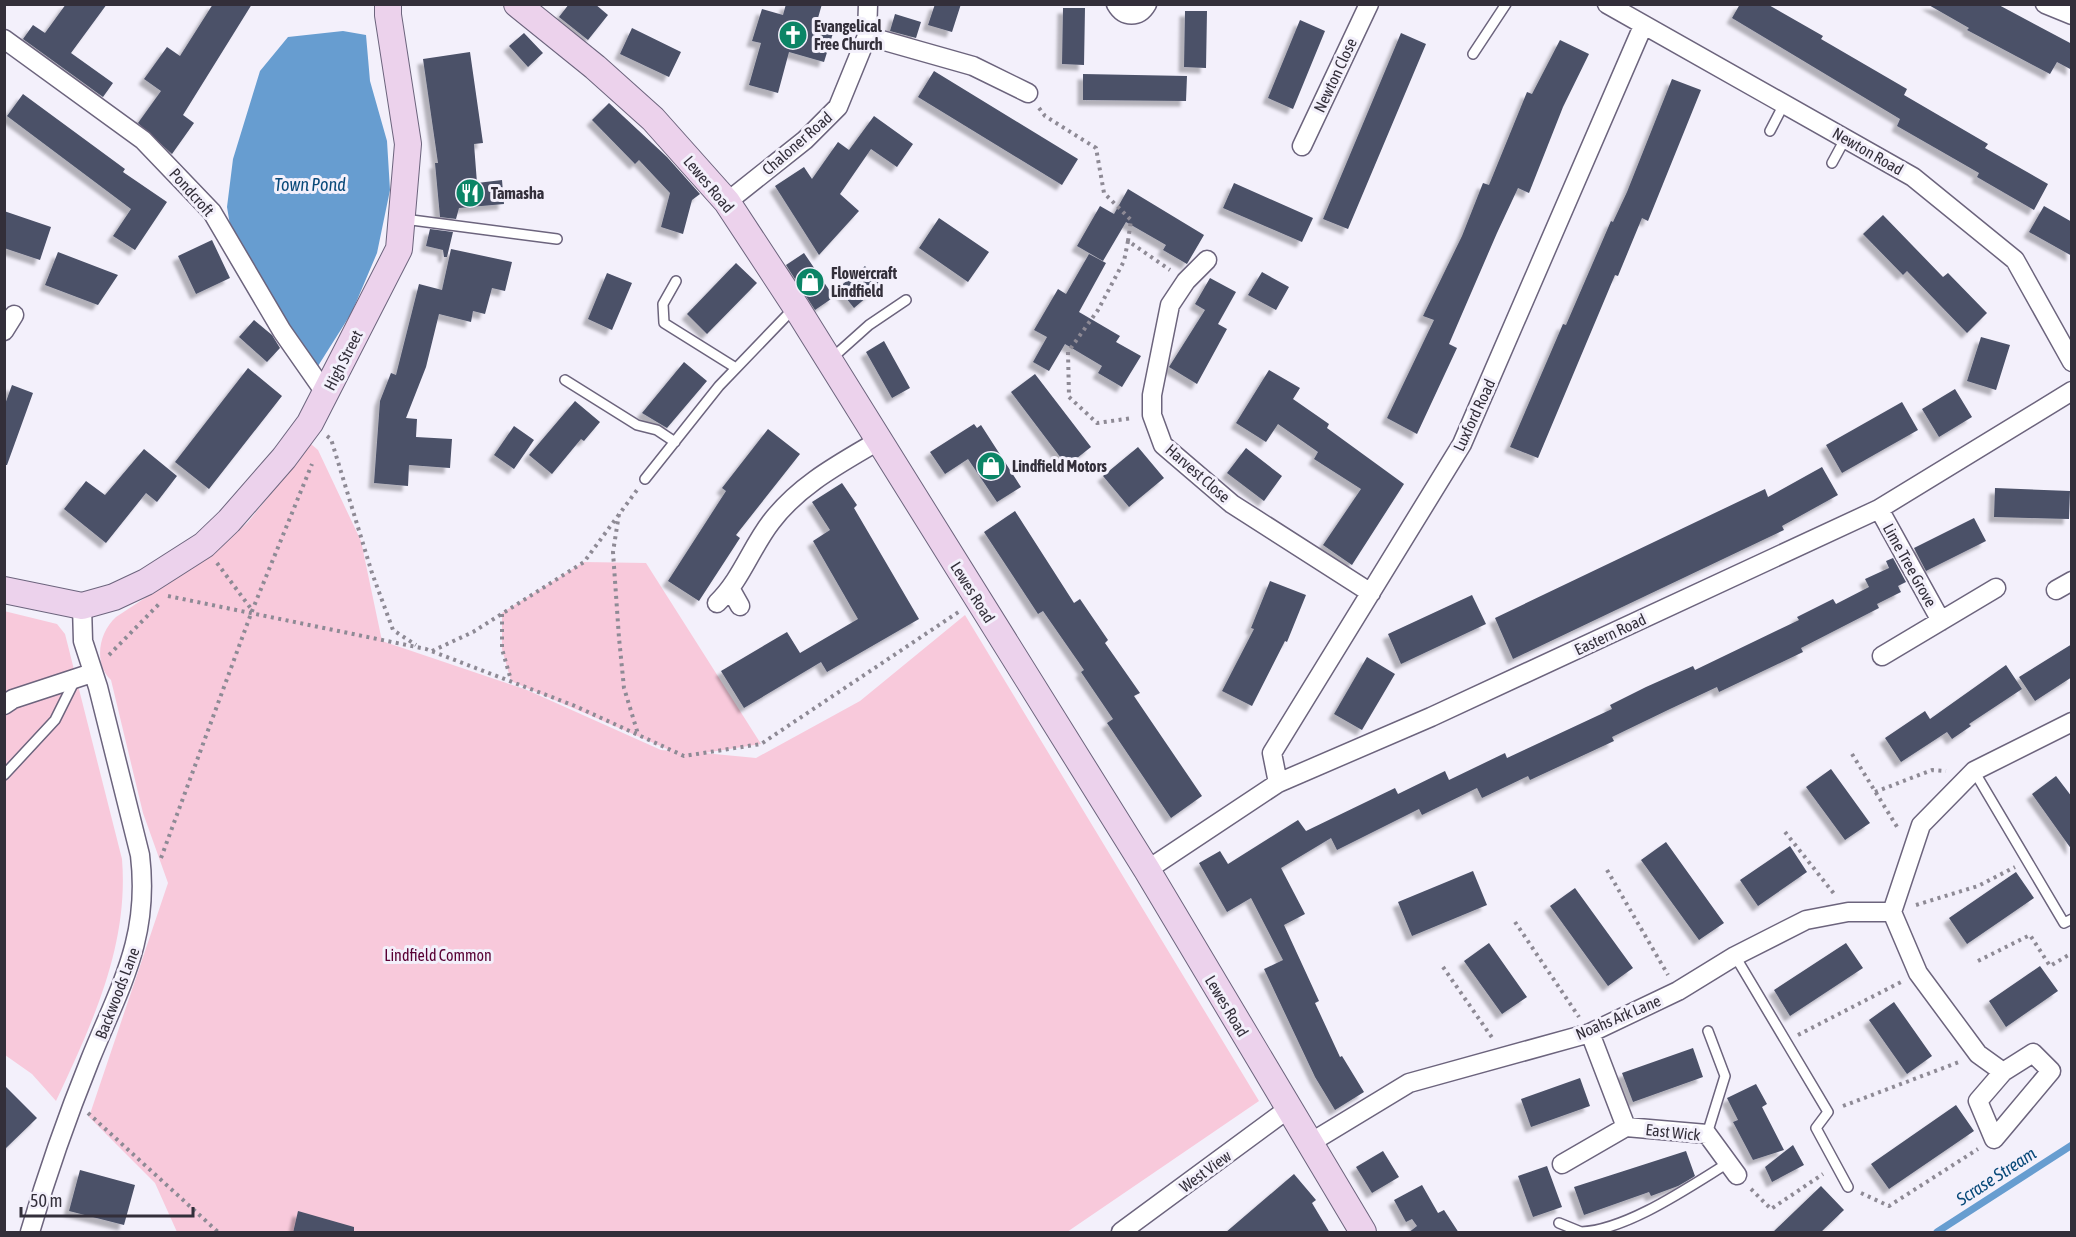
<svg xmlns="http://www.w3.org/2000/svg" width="2076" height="1237" font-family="'Asap Condensed',sans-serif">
<defs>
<filter id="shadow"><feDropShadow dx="-5.5" dy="5.5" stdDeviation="1.5" flood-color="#0004"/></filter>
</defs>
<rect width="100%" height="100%" fill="#f3f0fb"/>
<path fill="#f8c9db" d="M311 444 318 450 361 541 382 641 527 690 661 750 672 751 511 681 502 649V613L584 562 646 563 761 744 704 753 756 758 860 701 965 615 1259 1101 1067 1232H177L155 1183 89 1117 168 883 143 813 111 680C93 663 99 632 116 617L218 550 248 522Z
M4 611 57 624 65 634 122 859C129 946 92 1024 56 1101L32 1074 5 1055Z"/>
<path fill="#679dd0" d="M343 31 366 35 370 81 387 141 390 190 377 253 352 312 318 366 302 359 231 231 227 207 233 159 260 71 288 37Z"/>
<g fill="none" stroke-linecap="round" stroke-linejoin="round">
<path stroke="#679dd0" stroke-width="7" d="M1937 1232 2072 1145"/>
</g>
<path fill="#4b5168" filter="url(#shadow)" d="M66 4H107L71 53 113 83 103 97 23 39 33 25 45 33Z
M213 4H252L183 115 194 123 172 154 138 123 161 91 144 79 167 47 180 56Z
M569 4H595L608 15 588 40 559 17Z
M786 4H822L816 25 834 30 824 62 789 52 778 93 749 85 761 43 752 41 762 9 783 15Z
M935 4H961L952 32 928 25Z
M1740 4H1767L1823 36 1821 39 1907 89 1904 95 1988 144 1985 148 2048 184 2034 210 1977 177 1979 173 1897 126 1900 119 1732 18Z
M1927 4H1997L2072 44V70L2057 62 2050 74 1967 30 1969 28Z
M1063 8H1085L1084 65 1062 64Z
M1185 11H1207L1206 68 1184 67Z
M895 14 921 22 916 38 890 31Z
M1300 20 1325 31 1293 109 1268 98Z
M632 28 681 52 669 77 620 54Z
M524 33 543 53 528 67 509 46Z
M1401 33 1426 44 1348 229 1323 219Z
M1560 40 1589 54 1563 107 1529 193 1518 188 1497 233 1449 344 1457 348 1417 434 1387 418 1434 320 1423 316 1462 236 1483 183 1489 185 1527 92 1532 94Z
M470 52 483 143 474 144 477 183 502 180 504 204 459 208 456 219 440 217 435 163H438L423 59Z
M934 71 1078 159 1062 185 918 97Z
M1083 74 1187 76 1186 101 1083 100Z
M1672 79 1701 90 1648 221 1642 218 1618 276 1615 275 1538 458 1510 447 1563 324 1566 325 1611 221 1613 222 1627 192Z
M23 94 125 169 123 172 167 202 135 250 113 236 131 209 7 116Z
M609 103 667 157 700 194 692 200 683 234 661 227 670 193 639 160 635 164 592 120Z
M874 116 913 144 897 167 871 149 840 194 859 211 819 255 775 186 804 167 812 179 838 142 849 150Z
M1234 183 1313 218 1302 242 1223 208Z
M1128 189 1204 235 1187 264 1163 250 1166 245 1126 222 1103 261 1077 246 1100 206 1114 214Z
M2044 206 2072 222V256L2029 232Z
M4 211 51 227 40 260 4 248Z
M1883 215 1943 277 1948 273 1987 313 1967 333 1907 271 1903 275 1863 234Z
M939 218 989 252 968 282 919 248Z
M430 229 453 232 447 257H444L443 250 426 246Z
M212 240 230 278 196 294 178 256Z
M451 249 512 262 505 291 492 288 485 314 473 311 471 322 439 314 426 367 406 418 417 419 416 437 452 439 450 468 409 465 408 486 374 483 380 401 391 373 396 375 419 284 442 290Z
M58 252 118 275 98 305 45 285Z
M804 253 834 297 815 310 786 265Z
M1089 254 1106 263 1079 312 1120 336 1116 342 1141 356 1122 387 1098 373 1102 366 1065 344 1049 371 1033 362 1047 337 1034 330 1058 289 1066 294Z
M736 263 757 283 707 334 687 314Z
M865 266 881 285 854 308 838 288Z
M1262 272 1289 287 1276 310 1248 295Z
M607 273 632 283 612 330 588 319Z
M1210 278 1236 292 1218 324 1227 329 1197 384 1169 367 1205 310 1195 304Z
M254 320 272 335 280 348 267 362 239 337Z
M1981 337 2010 345 1996 390 1967 381Z
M884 341 910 388 892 398 866 352Z
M684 362 707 381 667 428 642 413Z
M248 368 282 396 209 489 175 462Z
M1269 370 1300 388 1293 399 1329 424 1327 428 1404 484 1352 565 1323 545 1361 489 1314 459 1318 452 1278 424 1266 442 1236 423Z
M1035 374 1091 447 1067 466 1011 392Z
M12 385 33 393 7 465H4V407Z
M1955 389 1972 417 1939 437 1922 409Z
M575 401 600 422 584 441 581 439 552 474 529 455Z
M1902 402 1918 430 1842 473 1826 445Z
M974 424 977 428 981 425 1021 487 997 502 968 459 945 474 930 452Z
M514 426 534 440 514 469 494 455Z
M768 429 800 454 736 535 740 538 699 601 668 581 726 491 722 488Z
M1138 447 1164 478 1129 507 1103 476Z
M1246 448 1282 476 1264 501 1227 473Z
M144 449 177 476 157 502 146 493 106 543 64 509 86 481 105 495Z
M1822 467 1838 495 1782 526 1784 530 1513 659 1495 618 1765 489 1768 497Z
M842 483 857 505 854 508 919 619 827 672 821 662 744 708 721 671 787 632 800 653 858 619 813 541 830 530 812 502Z
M1995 488 2070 491 2069 519 1994 517Z
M1015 511 1074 603 1080 599 1108 640 1105 643 1140 693 1134 696 1202 796 1171 818 1107 723 1113 719 1081 672 1084 670 1043 611 1038 614 984 532Z
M1974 518 1986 541 1926 571 1914 548Z
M1893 558 1906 582 1898 586 1901 592 1877 604 1879 608 1801 648 1803 652 1719 692 1717 687 1670 709 1612 737 1614 741 1530 780 1528 776 1482 798 1477 788 1422 815 1419 809 1337 850 1331 838 1281 868 1305 914 1284 925 1319 1001 1315 1003 1340 1057 1342 1056 1364 1092 1335 1110 1315 1077 1264 969 1283 960 1251 898 1227 912 1199 863 1220 851 1228 864 1298 820 1306 831 1395 788 1398 794 1445 771 1449 780 1505 753 1507 758 1612 709 1610 705 1646 687 1693 666 1695 670 1799 620 1797 617 1833 599 1836 604 1869 587 1865 579 1889 568 1886 561Z
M1270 581 1306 595 1287 642 1285 641 1252 706 1222 691 1254 629 1251 628Z
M1472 595 1486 624 1401 664 1388 634Z
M2072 644V677L2035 701 2019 677Z
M1367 657 1395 674 1362 730 1334 714Z
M2006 665 2022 689 1969 724 1971 726 1952 739 1947 732 1901 762 1885 738 1925 711 1930 719Z
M1831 769 1870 823 1845 840 1806 787Z
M2056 776 2072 797V850L2032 794Z
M1666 842 1724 923 1699 940 1641 860Z
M1790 846 1807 872 1758 906 1740 880Z
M1473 871 1487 905 1412 936 1398 902Z
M2016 872 2034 898 1967 944 1949 918Z
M1575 888 1633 968 1608 986 1550 906Z
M1489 943 1527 997 1502 1014 1464 961Z
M1846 943 1863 968 1790 1016 1774 990Z
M2040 966 2058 991 2006 1027 1989 1001Z
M1894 1002 1932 1056 1907 1074 1869 1020Z
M1693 1048 1703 1077 1633 1102 1622 1073Z
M1580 1078 1590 1106 1531 1127 1521 1099Z
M1756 1084 1767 1104 1762 1107 1784 1150 1753 1160 1733 1122 1738 1120 1727 1098Z
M4 1085 37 1118 4 1150Z
M1956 1105 1974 1131 1889 1189 1871 1164Z
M1793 1145 1804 1165 1772 1182 1765 1167Z
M1383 1151 1399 1177 1372 1193 1356 1167Z
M1686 1151 1695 1176 1692 1178 1678 1186 1651 1196 1649 1192 1584 1215 1574 1187Z
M1547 1166 1562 1207 1533 1217 1518 1176Z
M80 1170 135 1185 124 1225 69 1211Z
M1294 1174 1316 1200 1312 1203 1330 1233H1225Z
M1422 1185 1438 1213 1444 1210 1459 1233H1408L1417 1226 1412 1219 1406 1222 1394 1200Z
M1821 1186 1844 1210 1820 1233H1772Z
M298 1211 354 1227V1233H293Z"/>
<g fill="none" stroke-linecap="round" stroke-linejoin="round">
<g stroke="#6c647d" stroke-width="12">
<path id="lane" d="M1473 54 1506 4
M1770 131 1784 104
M1832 163 1845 139
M404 219 557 239
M676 281 663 304 664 323 736 368
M831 359 869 325 906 300
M565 380 637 425 657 430 675 442
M645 479 719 386 794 308
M1974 771 2064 923 2072 919
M4 775 55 720 75 680
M1735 956 1828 1112 1816 1128 1848 1187
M1707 1134 1725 1076 1708 1031
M1559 1223 1581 1232
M1581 1232C1627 1230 1689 1187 1728 1163"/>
</g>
<g stroke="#6c647d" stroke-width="21">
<path id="street" d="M1116 4C1124 18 1139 18 1147 4
M1607 4 1913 177 2015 260 2072 362
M2045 4 2072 15
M867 36 973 66 1028 93
M4 39 143 140 212 212 282 331 326 394
M1302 146 1369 4
M727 202 805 140 838 107 867 36 868 4
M1207 260 1186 281 1170 305 1152 395V415L1163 445 1232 504 1371 593
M4 331 14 315
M1879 509 1941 621
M731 590 740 606
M2056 590 2072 581
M717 603C741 580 751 548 771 522 799 485 839 464 878 441
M1882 656 1996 588
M4 705 13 699 92 673
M1278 783 1272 753 1462 444 1643 26
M1147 870 1278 783 1431 717 1879 509 2072 391
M1892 912 1918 973 1978 1054 2003 1072 2033 1053 2051 1071 1994 1139 1978 1101 2003 1072
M1590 1033 1626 1127
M1310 1143 1409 1083 1590 1033 1678 991 1735 956 1806 920 1848 912H1892L1921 825 1974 771 2072 722
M1562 1164 1626 1127 1707 1134 1737 1175
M30 1232C47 1174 67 1117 90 1060 120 986 150 938 140 855L98 687 83 641 82 606
M1121 1232 1288 1109"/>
</g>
<g stroke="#6c647d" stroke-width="28">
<path id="secondary" d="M517 4 595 67 653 119 727 202 796 307 1147 870 1363 1232
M4 590 82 606 114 597 146 582 204 545 229 521 284 458 310 423 399 249 408 144 388 15V4"/>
</g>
<path stroke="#8e8a95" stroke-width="4" stroke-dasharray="3 4.5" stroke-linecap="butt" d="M1039 108 1045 116 1096 148 1104 193 1131 220 1128 241 1170 270
M1128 241 1124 261 1098 310 1068 352 1069 397 1097 423 1133 418
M327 436 331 439 372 573 393 630 416 645
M619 514 613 552 619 638 624 688 638 734
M217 563 252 610
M168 596 426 649 575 706 684 756 761 744 960 611
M502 614V649L511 680
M432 651 473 632 584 562 637 490
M109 655 160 603
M1852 754 1899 830
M1875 792 1932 770 1946 771
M1785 832 1835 895
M161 858 252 611 312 464
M1607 870 1668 975
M1916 905 1978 886 2015 867
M1515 922 1579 1017
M1978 961 2030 935 2050 966 2072 953
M1443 967 1493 1039
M1798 1035 1901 982
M1843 1106 1959 1062
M88 1113 218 1232
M1751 1189 1771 1209 1823 1174
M1861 1193 1889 1206 1978 1149"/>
<use href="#lane" stroke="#fff" stroke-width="9"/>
<use href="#street" stroke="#fff" stroke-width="18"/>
<use href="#secondary" stroke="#ecd2ec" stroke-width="26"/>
</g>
<defs>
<g id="church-disc" transform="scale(1.5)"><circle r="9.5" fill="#0b8566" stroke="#f3f0fb"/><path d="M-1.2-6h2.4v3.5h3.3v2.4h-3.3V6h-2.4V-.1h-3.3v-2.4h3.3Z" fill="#fff"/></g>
<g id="restaurant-disc" transform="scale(1.5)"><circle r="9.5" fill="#0b8566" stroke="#f3f0fb"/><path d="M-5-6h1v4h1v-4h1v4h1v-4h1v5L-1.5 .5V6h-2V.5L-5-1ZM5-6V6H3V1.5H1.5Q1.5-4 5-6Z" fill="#fff"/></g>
<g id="shop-disc" transform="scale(1.5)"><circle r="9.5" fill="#0b8566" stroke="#f3f0fb"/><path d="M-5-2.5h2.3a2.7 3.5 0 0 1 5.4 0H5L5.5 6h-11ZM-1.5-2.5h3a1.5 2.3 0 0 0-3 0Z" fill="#fff"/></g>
</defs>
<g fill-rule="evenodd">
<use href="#church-disc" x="793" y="35"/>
<use href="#restaurant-disc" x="470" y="193"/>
<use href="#shop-disc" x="810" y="282"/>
<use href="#shop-disc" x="991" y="466"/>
</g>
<g text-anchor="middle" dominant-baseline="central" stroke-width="6" stroke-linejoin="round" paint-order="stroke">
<g font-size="16" font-weight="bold" fill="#332f3a" stroke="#f3f0fb" text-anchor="start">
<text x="814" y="26">Evangelical<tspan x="814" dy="18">Free Church</tspan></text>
<text x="491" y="193">Tamasha</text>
<text x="831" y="273">Flowercraft<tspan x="831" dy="18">Lindfield</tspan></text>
<text x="1012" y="466">Lindfield Motors</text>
</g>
<g font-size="16" fill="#332f3a" stroke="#f3f0fb">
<text transform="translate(1335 75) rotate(-65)">Newton Close</text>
<text transform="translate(797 143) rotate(-41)">Chaloner Road</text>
<text transform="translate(1868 151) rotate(30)">Newton Road</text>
<text transform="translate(709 184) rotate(50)">Lewes Road</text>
<text transform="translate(192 192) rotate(48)">Pondcroft</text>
<text transform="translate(343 360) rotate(-63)">High Street</text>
<text transform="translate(1474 415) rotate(-65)">Luxford Road</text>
<text transform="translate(1198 473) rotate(41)">Harvest Close</text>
<text transform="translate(1910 565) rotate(61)">Lime Tree Grove</text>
<text transform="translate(973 592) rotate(58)">Lewes Road</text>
<text transform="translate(1610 634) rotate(-25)">Eastern Road</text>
<text transform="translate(117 993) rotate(-69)">Backwoods Lane</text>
<text transform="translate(1227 1006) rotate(59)">Lewes Road</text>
<text transform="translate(1618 1017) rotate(-23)">Noahs Ark Lane</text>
<text transform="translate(1673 1132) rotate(6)">East Wick</text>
<text transform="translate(1205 1171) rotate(-36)">West View</text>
</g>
<g font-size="16" fill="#580034" stroke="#f3f0fb">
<text x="438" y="955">Lindfield Common</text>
</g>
<g font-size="18" font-style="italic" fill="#084979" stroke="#f3f0fb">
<text x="310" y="184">Town Pond</text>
<text transform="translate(1996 1176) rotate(-33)">Scrase Stream</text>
</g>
</g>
<rect width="2076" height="1237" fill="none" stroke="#332f3a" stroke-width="12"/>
<path d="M21 1207v9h172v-9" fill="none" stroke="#332f3a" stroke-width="3"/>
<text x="30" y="1207" font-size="18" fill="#332f3a" stroke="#f3f0fb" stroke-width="4.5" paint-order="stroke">50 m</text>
</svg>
